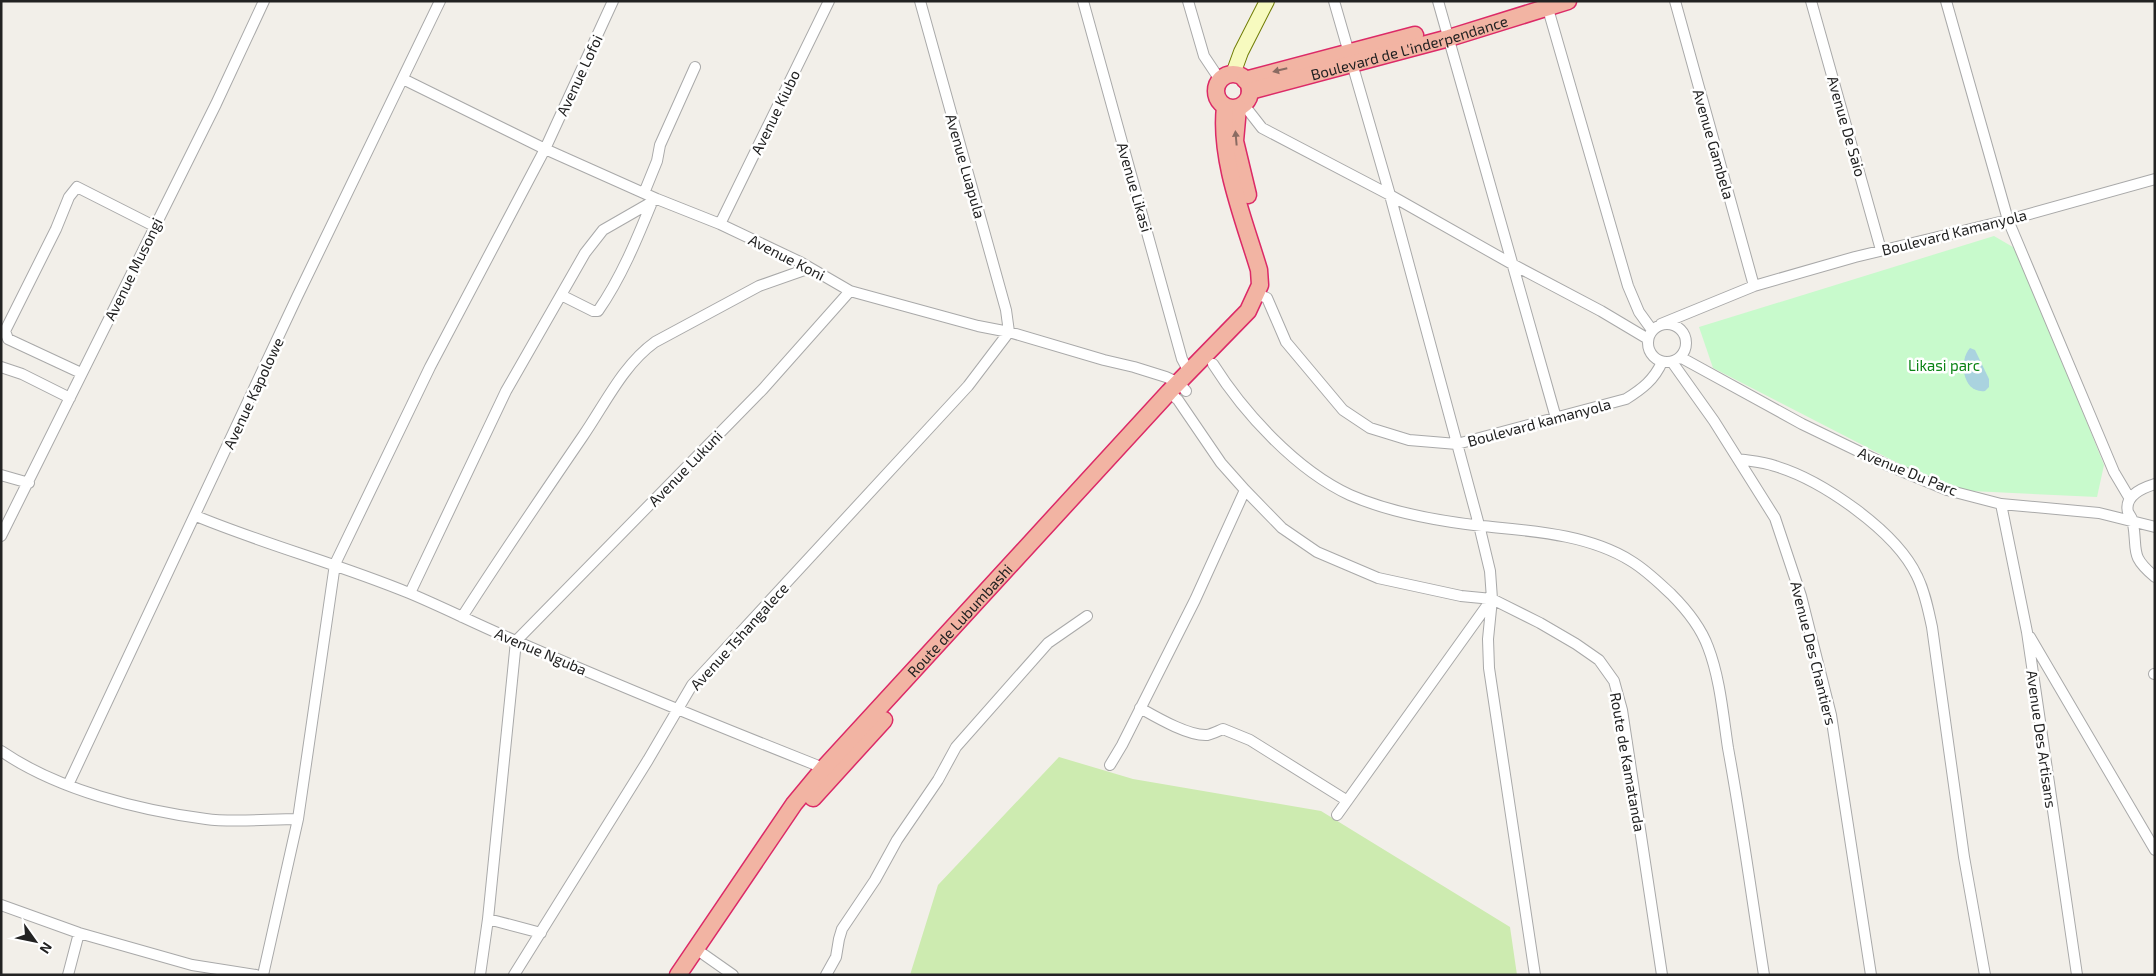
<svg xmlns="http://www.w3.org/2000/svg" width="2156" height="976" font-family="'Exo 2',sans-serif">
<rect width="100%" height="100%" fill="#f2efe9"/>
<path fill="#cdebb0" d="M1059 757 1133 779 1321 811 1510 927 1517 975H910L938 885Z"/>
<path fill="#c8facc" d="M1994 236 2018 250 2104 465 2097 497 1950 490 1713 368 1699 327Z"/>
<path fill="#aad3df" d="M1970 348 1975 350 1989 379V387L1985 391C1963 394 1958 361 1970 348Z"/>
<g fill="none" stroke-linecap="round" stroke-linejoin="round">
<g stroke="#a9a9a9" stroke-width="12">
<path id="minor" d="M1083 1 1182 359 1189 372
M1188 1 1204 56 1220 80
M1334 1 1390 195 1479 525 1490 571 1492 599 1488 639 1489 668 1535 975
M1438 1 1556 418
M1675 1 1754 286
M1811 1 1881 250
M1946 1 2008 220 2114 472 2130 499
M1546 2 1628 286 1639 312 1652 330
M403 79 545 149 657 199 720 224 800 262 850 291 978 326 1009 332 1104 360 1134 367 1166 377 1179 383 1186 391
M1244 105 1262 128 1390 195 1512 264 1601 311 1648 339
M644 193 657 161 660 145 695 67
M720 224 829 1
M1257 294 1267 298 1286 342 1343 410 1370 428 1409 440 1457 444 1626 399C1642 389 1654 380 1662 362
M561 295 593 311H598C621 278 637 239 652 202
M1648 343a19 19 0 1 1 38 0a19 19 0 1 1-38 0Z
M1661 324 1754 286 1855 257 2008 220 2155 179
M1680 357 1802 424 1889 466 1947 490 2001 504 2099 513 2155 527
M1672 362 1714 421 1775 518 1801 596 1831 715 1871 975
M1213 364C1244 413 1296 470 1350 495 1391 513 1438 521 1482 526 1531 531 1588 534 1631 561 1646 570 1658 582 1671 594 1685 608 1701 628 1708 647 1720 678 1723 715 1728 748 1742 824 1752 899 1764 975
M1 367 22 374 70 398
M81 373 8 339 5 331 56 229 69 197 77 187 154 226
M1169 392 1178 400 1221 463 1245 490 1282 528 1317 552 1378 578 1461 596 1492 599 1540 623 1576 644 1599 660 1614 681 1622 710 1662 975
M1738 459C1750 461 1764 462 1775 466 1822 480 1896 531 1917 576 1925 592 1928 609 1932 627L1964 857 1985 975
M1 475 29 483
M2155 484C2142 488 2124 496 2128 512 2130 516 2133 519 2133 523 2138 552 2129 555 2155 577
M2001 504 2027 632 2077 975
M196 516C266 545 339 564 409 593 445 608 480 626 516 641 615 684 715 725 816 765L826 771
M1 536 216 104 264 1
M410 593 506 391 585 253 603 230 657 199
M462 617C501 556 542 496 583 436 605 404 623 365 655 342L759 286 810 268
M2030 637 2155 850
M2154 674H2155
M1140 708C1156 717 1188 736 1207 735 1212 734 1218 731 1223 729L1250 740 1346 800
M1 751C58 790 138 810 206 819 232 823 270 819 298 819
M1110 765 1122 745 1195 600 1245 490
M68 785 297 297 440 1
M1337 815 1491 600
M1 905 79 933 192 965 256 975
M488 919 541 933
M696 949 733 975
M68 975 79 933
M263 975 298 819 335 564 430 367 545 149 613 1
M480 975 488 919 516 641 763 389 850 291
M514 975 648 760 692 685 968 386 1009 332 1006 310 920 1
M826 975 836 957 839 939 842 929 875 880 897 840 938 780 956 747 1048 643 1087 616"/>
</g>
<g stroke="#707d05" stroke-width="16">
<path id="secondary" d="M1233 74 1241 52 1267 1"/>
</g>
<g stroke="#dc2a67" stroke-width="19">
<g id="trunk">
<circle cx="1233" cy="91" r="17"/>
<path d="M1245 80 1415 35"/>
<path id="s1" d="M1250 91 1449 38 1568 1"/>
<path d="M1238 108 1235 141 1248 195"/>
<path d="M813 798 884 720"/>
<path id="s2" d="M678 975 794 804 823 769 1169 392 1248 311 1260 285 1259 270C1244 220 1219 159 1225 107"/>
</g>
</g>
<use href="#minor" stroke="#fff" stroke-width="10"/>
<use href="#secondary" stroke="#f7fabf" stroke-width="14"/>
<use href="#trunk" stroke="#f2b4a3" stroke-width="16"/>
</g>
<defs><path id="oneway-solid" d="M-6-.8H1V-3.2L6.5 0L1 3.2V.8H-6Z" transform="scale(1.25)"/></defs>
<g fill="#8a6b62">
<use href="#oneway-solid" transform="translate(1280 70) rotate(166)"/>
<use href="#oneway-solid" transform="translate(1236 138) rotate(-95)"/>
</g>
<g text-anchor="middle" dominant-baseline="central" stroke-width="5" stroke-linejoin="round" paint-order="stroke">
<g font-size="15" fill="#222" stroke="#fff">
<text stroke="none"><textPath href="#s1" startOffset="165">Boulevard de L'inderpendance</textPath></text>
<text transform="translate(579 75) rotate(-65)">Avenue Lofoi</text>
<text transform="translate(775 112) rotate(-64)">Avenue Kiubo</text>
<text transform="translate(1847 126) rotate(74)">Avenue De Saio</text>
<text transform="translate(1714 144) rotate(74)">Avenue Gambela</text>
<text transform="translate(966 166) rotate(74)">Avenue Luapula</text>
<text transform="translate(1135 187) rotate(74)">Avenue Likasi</text>
<text transform="translate(1954 232) rotate(-14)">Boulevard Kamanyola</text>
<text transform="translate(787 257) rotate(27)">Avenue Koni</text>
<text transform="translate(133 269) rotate(-64)">Avenue Musongi</text>
<text transform="translate(253 393) rotate(-65)">Avenue Kapolowe</text>
<text transform="translate(1539 422) rotate(-15)">Boulevard kamanyola</text>
<text transform="translate(685 468) rotate(-46)">Avenue Lukuni</text>
<text transform="translate(1908 471) rotate(22)">Avenue Du Parc</text>
<text stroke="none"><textPath href="#s2" startOffset="454">Route de Lubumbashi</textPath></text>
<text transform="translate(739 636) rotate(-48)">Avenue Tshangalece</text>
<text transform="translate(541 651) rotate(23)">Avenue Nguba</text>
<text transform="translate(1814 653) rotate(76)">Avenue Des Chantiers</text>
<text transform="translate(2042 739) rotate(82)">Avenue Des Artisans</text>
<text transform="translate(1628 762) rotate(80)">Route de Kamatanda</text>
</g>
<g font-size="15" fill="#0c8416" stroke="#fff">
<text x="1944" y="365">Likasi parc</text>
</g>
</g>
<rect width="2156" height="976" fill="none" stroke="#222222" stroke-width="5"/>
<g transform="translate(35 941) rotate(123)" stroke="#ffffff" stroke-width="4" paint-order="stroke">
<path d="M0-4L9 19L0 12L-9 19Z" fill="#222222"/>
<text y="-8" font-size="14" font-weight="bold" text-anchor="middle" fill="#222222">N</text>
</g>
</svg>
